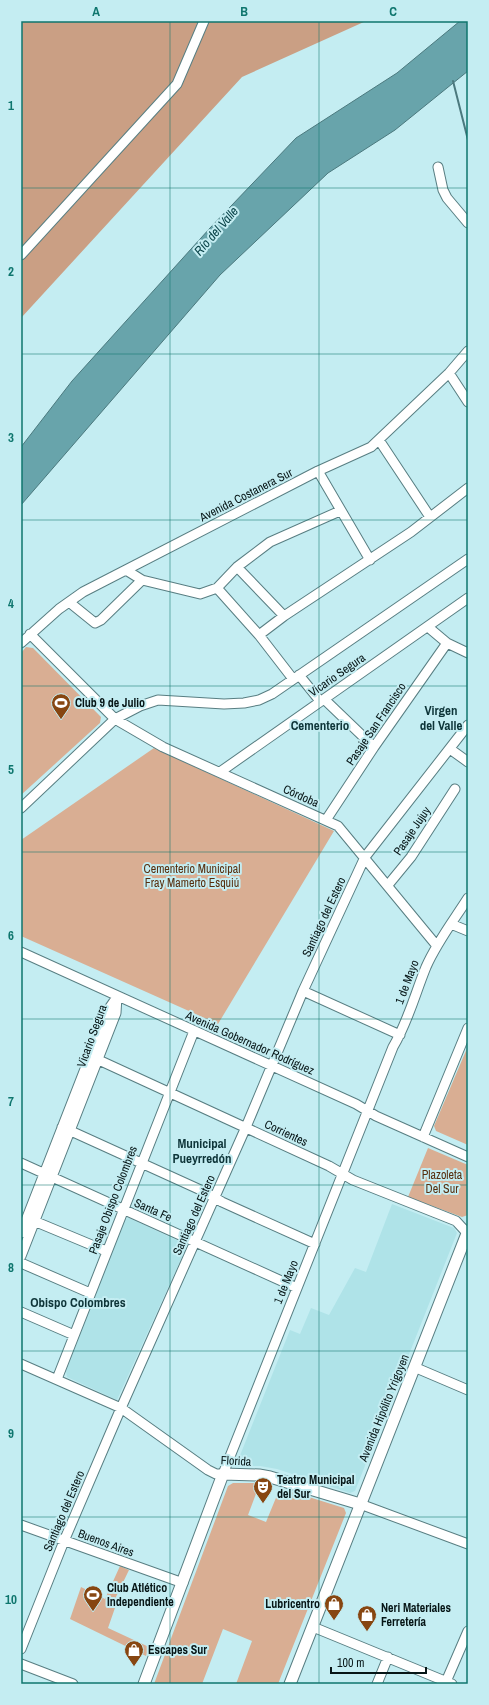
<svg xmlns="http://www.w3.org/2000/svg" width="489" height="1705" font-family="'Archivo Narrow',sans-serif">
<rect width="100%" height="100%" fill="#c4edf2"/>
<path fill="#afe3e8" d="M392 1204 454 1228 457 1233 355 1491 350 1493 277 1469 260 1466H239L237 1463 290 1330 300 1334 311 1308 329 1315 355 1268 366 1272Z
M129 1218 185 1244 186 1248 117 1400 67 1377 66 1371 125 1219Z"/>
<path fill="#d9ae93" d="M26 647 33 648 101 717 100 723 21 795V653Z
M154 748 334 831 218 1024 21 936V840Z
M468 1046V1145L436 1131 434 1126Z
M428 1148 468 1165V1215L462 1217 408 1197Z
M233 1483H260L248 1515 266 1522 280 1488 344 1508 346 1513 278 1684H236L252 1641 223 1629 202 1684H154L228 1486Z
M120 1566 129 1570 113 1603 116 1605 108 1628 149 1647 146 1656 70 1619 81 1587 105 1599Z"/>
<path fill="#ca9f84" d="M21 21H366L242 77 21 318Z"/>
<path fill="#68a4ab" stroke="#4b797e" d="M460 21H468V71L395 130 328 173 220 275 21 505V447L72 381 210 228 296 138 397 73Z"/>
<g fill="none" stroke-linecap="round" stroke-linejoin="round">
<path stroke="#4b797e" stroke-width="2" d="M453 81 468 140"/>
<g stroke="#587e82" stroke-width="11">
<path id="minor" d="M438 167 443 190 447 198 468 223
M21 255 177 84 204 21
M449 373 468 402
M379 440 430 517
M318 471 370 560
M237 567 284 616
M126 570 142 580 200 594 217 588 237 567 270 542 340 511
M217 588 259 635 293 679
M69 602 95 623 101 620 142 580
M428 627 447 643 468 653
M30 634 115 719 163 747 338 826 437 946
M259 635 284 616 411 532 468 488
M21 643 59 609 83 592 318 471 371 447 449 373 468 351
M299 675 320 701
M324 699 374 747
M450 749 468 762
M220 772 468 598
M21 808 115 719 140 706 158 700 224 704 244 703 259 700 272 694 468 559
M326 820 374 747 447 643
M388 885 411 857 455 789
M451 924 468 931
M21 952 356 1104 376 1116 468 1157
M303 991 400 1035
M90 1056 329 1166 353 1180 456 1221 468 1234
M62 1127 205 1192 222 1202 315 1244
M423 1137 468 1028
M21 1163 297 1288
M34 1221 106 1251
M21 1233 108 1010 117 997
M21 1256 116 1013 117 996
M21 1263 90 1293
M21 1312 74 1335
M21 1364 121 1408 208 1470 216 1474H223L393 1047C408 1022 415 994 426 967 437 942 454 920 468 898
M414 1367 468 1390
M57 1379 194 1031
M360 1504 468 1544
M21 1525 183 1583
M313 1627 452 1684
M21 1649 64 1541 121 1408 246 1127 303 991 365 857 468 725
M21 1664 73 1684
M377 1684 388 1657
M445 1684 468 1631"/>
</g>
<g stroke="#587e82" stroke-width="13">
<path id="major" d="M144 1684 223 1474 259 1475 270 1477 360 1504
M290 1684 468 1231"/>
</g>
<use href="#minor" stroke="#fff" stroke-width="9"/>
<use href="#major" stroke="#fff" stroke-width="11"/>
</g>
<path fill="none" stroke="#0f766e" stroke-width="1" stroke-opacity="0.55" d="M170 21V1684M319 21V1684M21 188H468M21 354H468M21 520H468M21 686H468M21 852H468M21 1019H468M21 1185H468M21 1351H468M21 1517H468"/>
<defs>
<g id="stadium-pin" transform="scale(1)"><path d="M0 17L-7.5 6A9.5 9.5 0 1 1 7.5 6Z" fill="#874611" stroke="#c4edf2"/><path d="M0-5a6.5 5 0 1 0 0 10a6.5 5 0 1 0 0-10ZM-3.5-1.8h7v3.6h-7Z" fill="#fff"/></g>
<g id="theatre-pin" transform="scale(1)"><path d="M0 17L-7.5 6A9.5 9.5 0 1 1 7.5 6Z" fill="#874611" stroke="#c4edf2"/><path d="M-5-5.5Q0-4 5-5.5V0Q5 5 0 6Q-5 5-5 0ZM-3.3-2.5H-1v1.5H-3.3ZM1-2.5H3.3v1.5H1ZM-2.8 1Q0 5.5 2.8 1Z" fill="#fff"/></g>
<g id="shop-pin" transform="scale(1)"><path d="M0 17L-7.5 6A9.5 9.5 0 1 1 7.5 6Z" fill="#874611" stroke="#c4edf2"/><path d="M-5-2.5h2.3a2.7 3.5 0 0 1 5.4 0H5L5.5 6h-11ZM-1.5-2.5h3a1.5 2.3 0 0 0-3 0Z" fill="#fff"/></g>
</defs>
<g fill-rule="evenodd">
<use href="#stadium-pin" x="61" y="703"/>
<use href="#theatre-pin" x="263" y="1487"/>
<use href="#stadium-pin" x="93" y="1595"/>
<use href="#shop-pin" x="334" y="1604"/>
<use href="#shop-pin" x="367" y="1615"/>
<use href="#shop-pin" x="134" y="1650"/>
</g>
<g text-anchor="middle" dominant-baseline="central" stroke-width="4" stroke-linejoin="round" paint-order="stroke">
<g font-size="12" fill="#061516" stroke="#c4edf2">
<text transform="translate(246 495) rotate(-27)">Avenida Costanera Sur</text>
<text transform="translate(337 675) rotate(-35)">Vicario Segura</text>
<text transform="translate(376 724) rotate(-56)">Pasaje San Francisco</text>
<text transform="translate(301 796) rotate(24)">Córdoba</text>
<text transform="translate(412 831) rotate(-56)">Pasaje Jujuy</text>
<text transform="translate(324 917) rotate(-65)">Santiago del Estero</text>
<text transform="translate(407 982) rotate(-69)">1 de Mayo</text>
<text transform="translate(92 1036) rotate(-70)">Vicario Segura</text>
<text transform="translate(250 1043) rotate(24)">Avenida Gobernador Rodríguez</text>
<text transform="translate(286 1133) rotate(25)">Corrientes</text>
<text transform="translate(113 1200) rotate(-69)">Pasaje Obispo Colombres</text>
<text transform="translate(153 1210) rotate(24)">Santa Fe</text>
<text transform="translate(194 1215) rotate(-66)">Santiago del Estero</text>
<text transform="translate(286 1282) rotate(-68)">1 de Mayo</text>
<text transform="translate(384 1408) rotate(-68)">Avenida Hipólito Yrigoyen</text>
<text transform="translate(236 1461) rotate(3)">Florida</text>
<text transform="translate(64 1511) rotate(-67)">Santiago del Estero</text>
<text transform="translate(106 1543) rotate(20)">Buenos Aires</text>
</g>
<g font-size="12" font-weight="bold" fill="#061516" stroke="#c4edf2" text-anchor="start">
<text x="75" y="703">Club 9 de Julio</text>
<text x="277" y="1480">Teatro Municipal<tspan x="277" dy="14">del Sur</tspan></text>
<text x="107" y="1588">Club Atlético<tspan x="107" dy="14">Independiente</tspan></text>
<text x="320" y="1604" text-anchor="end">Lubricentro</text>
<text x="381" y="1608">Neri Materiales<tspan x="381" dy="14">Ferretería</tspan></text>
<text x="148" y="1650">Escapes Sur</text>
</g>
<g font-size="12" fill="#572e0e" stroke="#c4edf2">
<text x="192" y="869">Cementerio Municipal<tspan x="192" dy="14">Fray Mamerto Esquiú</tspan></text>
<text x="442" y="1175">Plazoleta<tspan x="442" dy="14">Del Sur</tspan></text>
</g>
<g font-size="13" font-style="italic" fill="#0a4449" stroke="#c4edf2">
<text transform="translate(216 231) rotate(-49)">Río del Valle</text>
</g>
<g font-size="13" font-weight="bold" fill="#0e3539" stroke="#c4edf2">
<text x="441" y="710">Virgen<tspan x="441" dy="15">del Valle</tspan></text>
<text x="320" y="725">Cementerio</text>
<text x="202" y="1143">Municipal<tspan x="202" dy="15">Pueyrredón</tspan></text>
<text x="78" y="1302">Obispo Colombres</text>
</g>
</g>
<rect width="489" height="1705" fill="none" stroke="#c4edf2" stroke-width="44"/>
<path d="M331 1667v6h95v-6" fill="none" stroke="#061516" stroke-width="2"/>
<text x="337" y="1667" font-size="12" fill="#061516" stroke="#c4edf2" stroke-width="3" paint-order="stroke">100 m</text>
<rect x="22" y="22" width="445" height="1661" fill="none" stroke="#0f766e" stroke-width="1.5"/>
<g font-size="13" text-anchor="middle" font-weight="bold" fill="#0f766e">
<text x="96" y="16">A</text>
<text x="244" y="16">B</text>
<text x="393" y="16">C</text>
<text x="11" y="110">1</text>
<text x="11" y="276">2</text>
<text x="11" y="442">3</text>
<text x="11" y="608">4</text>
<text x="11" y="774">5</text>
<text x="11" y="940">6</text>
<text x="11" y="1106">7</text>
<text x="11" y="1272">8</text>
<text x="11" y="1438">9</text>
<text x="11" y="1604">10</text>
</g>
</svg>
